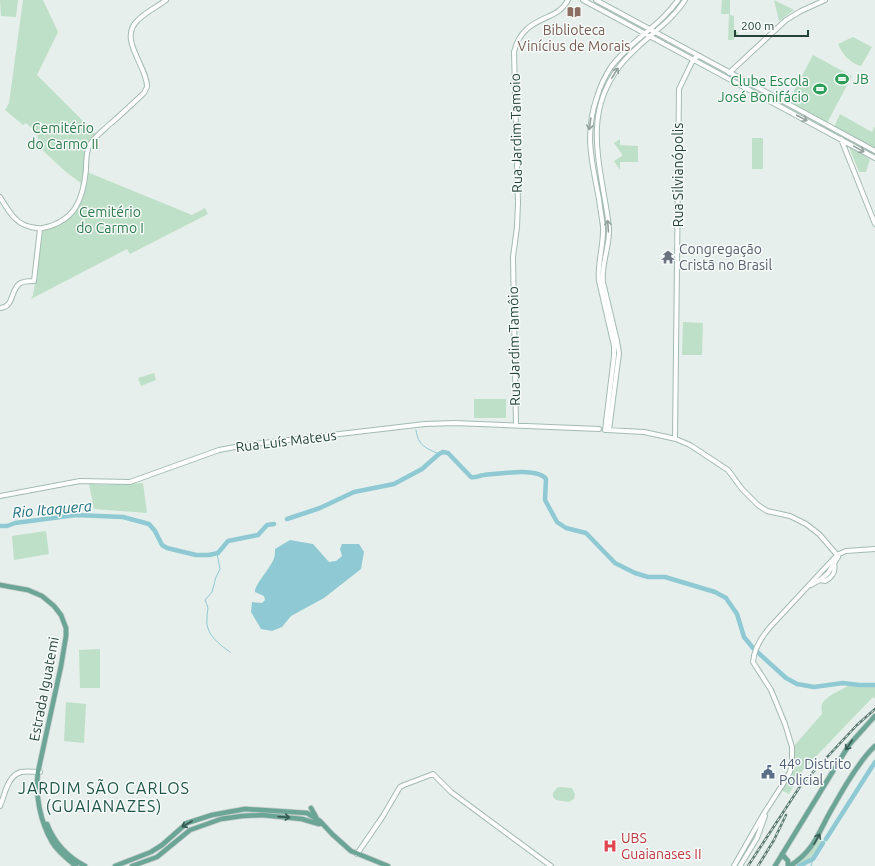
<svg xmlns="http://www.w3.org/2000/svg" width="875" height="866" font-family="Ubuntu,sans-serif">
<rect width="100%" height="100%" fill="#e6efeb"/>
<path fill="#bfe0c8" d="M0 0H18L16 17 1 16Z
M23 0H43L58 32 37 75 97 135 92 141 82 184 66 172 39 147 37 133 26 123 23 125 5 110 9 103Z
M722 0H730V15L734 16V32H738V36H734V40H728L729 14H721Z
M774 0 794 10 779 21Z
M853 37 872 47 861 66C850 63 843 55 838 44Z
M813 55 852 76 827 123 788 102Z
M840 114 872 132 875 126V149L834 127Z
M752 138H763V169H752Z
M620 139V145L638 146V162H620V170L614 161 622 156V154L614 143Z
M849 147 870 159 866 172H859Z
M87 172 192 215 205 208 208 214 132 253 130 254 127 249 31 299 33 295 43 231C49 228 55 227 61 224 81 214 85 192 87 172Z
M683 322 703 323 702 355H682Z
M154 373 156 380 141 386 138 378Z
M474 399H506V418H474Z
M143 483 147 513 94 509 89 484 105 485Z
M46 531 49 554 14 560 12 536Z
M100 649V688H80L79 650Z
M848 686H875V699L873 697 872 698 803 770 789 794 781 790C791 772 795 767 794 746L822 714C822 711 821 707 822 704 826 696 841 690 848 686Z
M66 702 86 704 84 743 64 741Z
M560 787 572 788 575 794 574 799 569 802 556 800 553 797V793L557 788Z
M818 840 823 842C815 854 807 866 791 866L811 850Z"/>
<path fill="#8ec9d4" d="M290 540 313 544 329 562 336 561 342 556 340 549 342 544H359L364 552 361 569 324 598 291 616 282 627 272 631 261 629 251 612 252 602 262 603 265 600 264 596 255 592C254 585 271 568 274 558 275 556 275 552 275 549Z"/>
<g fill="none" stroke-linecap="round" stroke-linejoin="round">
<path stroke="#8ec9d4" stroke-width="1" d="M416 430C418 446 426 448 439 454
M217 553 220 569 216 577 212 592 205 600C210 611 207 608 207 618 205 634 219 644 230 652
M811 866 813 859"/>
<path stroke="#8ec9d4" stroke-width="4.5" d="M287 519 320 508 354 492 394 484 422 469 439 454 443 452 448 453 471 477C476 478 480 475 484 475 498 474 537 467 546 479L545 500 557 522 566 528 586 533 615 563 635 573 648 577H665L715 592 726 598 737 614 744 637 753 648 786 678 797 684 814 687 843 683 859 685H875
M0 526H7L15 523 76 515 123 517 149 524 155 531 162 545 167 548 196 555H209L218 553 228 541 258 535 267 525 274 524
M826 839 875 762
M799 866 813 859 823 843"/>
<g stroke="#a4bbb3" stroke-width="6">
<path id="secondary" d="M583 0 875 158
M596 0 875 151
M729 73 786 20 801 11 825 0
M841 139 875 224
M0 197C8 210 15 224 31 227 36 228 39 229 43 228 75 221 83 200 86 170 86 162 86 153 89 146 94 137 103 131 110 124 122 114 133 103 144 93L147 87C148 67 117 39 138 20 146 12 157 7 166 0
M0 308C14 307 10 292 19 284 23 281 29 281 34 281L40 229
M516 425 513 257 517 227 518 203 514 52C523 14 557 23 568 0
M605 430 614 356V346L599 281C597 263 604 245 603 227 602 218 600 208 599 199 592 162 584 134 597 97 600 87 605 76 611 67 630 41 660 26 678 0
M607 430 644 432 676 439 690 445 728 470 742 489 758 505 767 511 790 516 806 524 819 534 838 556
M609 430 619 353 617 341 603 282C601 263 610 247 609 228 608 217 606 206 604 195 596 148 588 108 619 67 638 41 668 27 685 0
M675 438 679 89 693 60 696 57 700 56
M0 496 80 481 130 482 219 450 246 445 425 424 454 423 599 429
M820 580 825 581C833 577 836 572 834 563
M811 585 820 580 828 573 838 557
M0 806C5 795 7 776 21 772 27 771 33 772 40 772
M357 854 383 816 400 787 404 785 433 774 451 792 551 866
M734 866 763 815 783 784 790 772 792 764V747L785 724 771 690 753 662C754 649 763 635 771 626L837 555 846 551 875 549
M740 866 757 838 765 816"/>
</g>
<g stroke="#c2cac8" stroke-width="6">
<path id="primary" d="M0 585 28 590 42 596 54 606 61 615 66 628V636L61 666 38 772C35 795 40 821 52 842 57 851 67 859 76 866
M311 808 316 817
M47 824C54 842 68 857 85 866
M782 854 788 861V866
M115 866 151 852 162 845 187 823 212 815 245 809 307 813 320 821 332 834 351 851 388 866
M132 866 157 857 190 830 221 819 242 816 262 815 302 819 319 824
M775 866 849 745 875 716
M790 866C816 849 818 832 833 807 843 789 860 760 875 746"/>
</g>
<use href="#secondary" stroke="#fff" stroke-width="4"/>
<use href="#primary" stroke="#6aa596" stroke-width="4.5"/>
<g stroke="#5f7d75" stroke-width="2.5">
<path id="rail" d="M748 866 801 785 857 725 875 709
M758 866 774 840 786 815"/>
</g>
<use href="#rail" stroke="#f7fbf9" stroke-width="1" stroke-dasharray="3" stroke-linecap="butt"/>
</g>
<defs><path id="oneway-shaft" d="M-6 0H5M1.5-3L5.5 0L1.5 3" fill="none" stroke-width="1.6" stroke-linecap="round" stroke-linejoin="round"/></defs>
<g stroke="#92a09c">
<use href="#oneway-shaft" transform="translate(615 73) rotate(-58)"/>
<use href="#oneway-shaft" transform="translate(802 118) rotate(28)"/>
<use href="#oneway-shaft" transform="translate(590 124) rotate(98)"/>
<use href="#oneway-shaft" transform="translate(859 149) rotate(29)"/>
<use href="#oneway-shaft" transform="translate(608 226) rotate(-94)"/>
</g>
<g stroke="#365b51">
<use href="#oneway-shaft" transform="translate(849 745) rotate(124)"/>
<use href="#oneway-shaft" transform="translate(284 817) rotate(4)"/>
<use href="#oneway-shaft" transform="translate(187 824) rotate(150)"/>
<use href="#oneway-shaft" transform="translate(817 839) rotate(-60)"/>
</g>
<defs>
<g id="library-bare" transform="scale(1.08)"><path d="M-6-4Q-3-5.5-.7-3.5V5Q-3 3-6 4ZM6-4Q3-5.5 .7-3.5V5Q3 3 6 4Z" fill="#8d6e63" stroke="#f7fbf9" stroke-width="2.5" paint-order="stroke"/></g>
<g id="stadium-bare" transform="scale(1.08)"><path d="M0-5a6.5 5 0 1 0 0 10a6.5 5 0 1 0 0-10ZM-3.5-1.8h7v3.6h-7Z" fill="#2e9e5b" stroke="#f7fbf9" stroke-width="2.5" paint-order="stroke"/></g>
<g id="temple-bare" transform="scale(1.08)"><path d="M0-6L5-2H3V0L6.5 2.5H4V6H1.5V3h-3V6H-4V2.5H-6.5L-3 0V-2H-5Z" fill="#6b7280" stroke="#f7fbf9" stroke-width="2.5" paint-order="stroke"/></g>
<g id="civic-bare" transform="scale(1.08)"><path d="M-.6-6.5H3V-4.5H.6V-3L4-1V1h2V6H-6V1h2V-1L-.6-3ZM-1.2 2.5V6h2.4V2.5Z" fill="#5c6f8a" stroke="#f7fbf9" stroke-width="2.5" paint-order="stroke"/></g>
<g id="hospital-bare" transform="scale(1.08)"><path d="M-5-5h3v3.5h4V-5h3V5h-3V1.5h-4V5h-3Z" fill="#e0444e" stroke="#f7fbf9" stroke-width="2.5" paint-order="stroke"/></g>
</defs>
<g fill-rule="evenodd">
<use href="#library-bare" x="574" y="12"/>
<use href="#stadium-bare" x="842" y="79"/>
<use href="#stadium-bare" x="820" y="89"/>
<use href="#temple-bare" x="668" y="257"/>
<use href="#civic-bare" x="768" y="772"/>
<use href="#hospital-bare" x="610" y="846"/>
</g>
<g text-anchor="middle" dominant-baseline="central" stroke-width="3" stroke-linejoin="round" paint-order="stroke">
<g font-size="14" fill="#785e54" stroke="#f7fbf9">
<text x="574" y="30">Biblioteca<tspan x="574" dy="16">Vinícius de Morais</tspan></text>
</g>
<g font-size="14" fill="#27864d" stroke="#f7fbf9" text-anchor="start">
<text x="853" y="79">JB</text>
<text x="809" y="81" text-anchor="end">Clube Escola<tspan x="809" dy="16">José Bonifácio</tspan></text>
</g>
<g font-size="14" fill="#2d7a4b" stroke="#f7fbf9">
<text x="63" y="128">Cemitério<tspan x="63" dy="16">do Carmo II</tspan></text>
<text x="110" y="212">Cemitério<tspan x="110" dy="16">do Carmo I</tspan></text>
</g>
<g font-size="14" fill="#24423a" stroke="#f7fbf9">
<text transform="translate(516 133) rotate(-91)">Rua Jardim Tamoio</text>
<text transform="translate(678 175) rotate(-90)">Rua Silvianópolis</text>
<text transform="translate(514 346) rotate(-91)">Rua Jardim Tamôio</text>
<text transform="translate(286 441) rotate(-7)">Rua Luís Mateus</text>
<text transform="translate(44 689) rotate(-79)">Estrada Iguatemi</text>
</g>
<g font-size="14" fill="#5b616d" stroke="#f7fbf9" text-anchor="start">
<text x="679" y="249">Congregação<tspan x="679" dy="16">Cristã no Brasil</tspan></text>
</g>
<g font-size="14" fill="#4e5e75" stroke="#f7fbf9" text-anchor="start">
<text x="779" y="764">44º Distrito<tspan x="779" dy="16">Policial</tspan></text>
</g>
<g font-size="14" fill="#be3a42" stroke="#f7fbf9" text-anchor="start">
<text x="621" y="838">UBS<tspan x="621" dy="16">Guaianases II</tspan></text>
</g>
<g font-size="15" font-style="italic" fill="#1c6f80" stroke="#f7fbf9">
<text transform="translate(52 509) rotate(-5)">Rio Itaquera</text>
</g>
<g font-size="16" letter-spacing="1" fill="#1f5548" stroke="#f7fbf9">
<text x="104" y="788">JARDIM SÃO CARLOS<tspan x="104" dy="18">(GUAIANAZES)</tspan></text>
</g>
</g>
<path d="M735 30v6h73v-6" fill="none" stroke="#24423a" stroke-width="2"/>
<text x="741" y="30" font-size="12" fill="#24423a" stroke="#f7fbf9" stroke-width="3" paint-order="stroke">200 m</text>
</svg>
